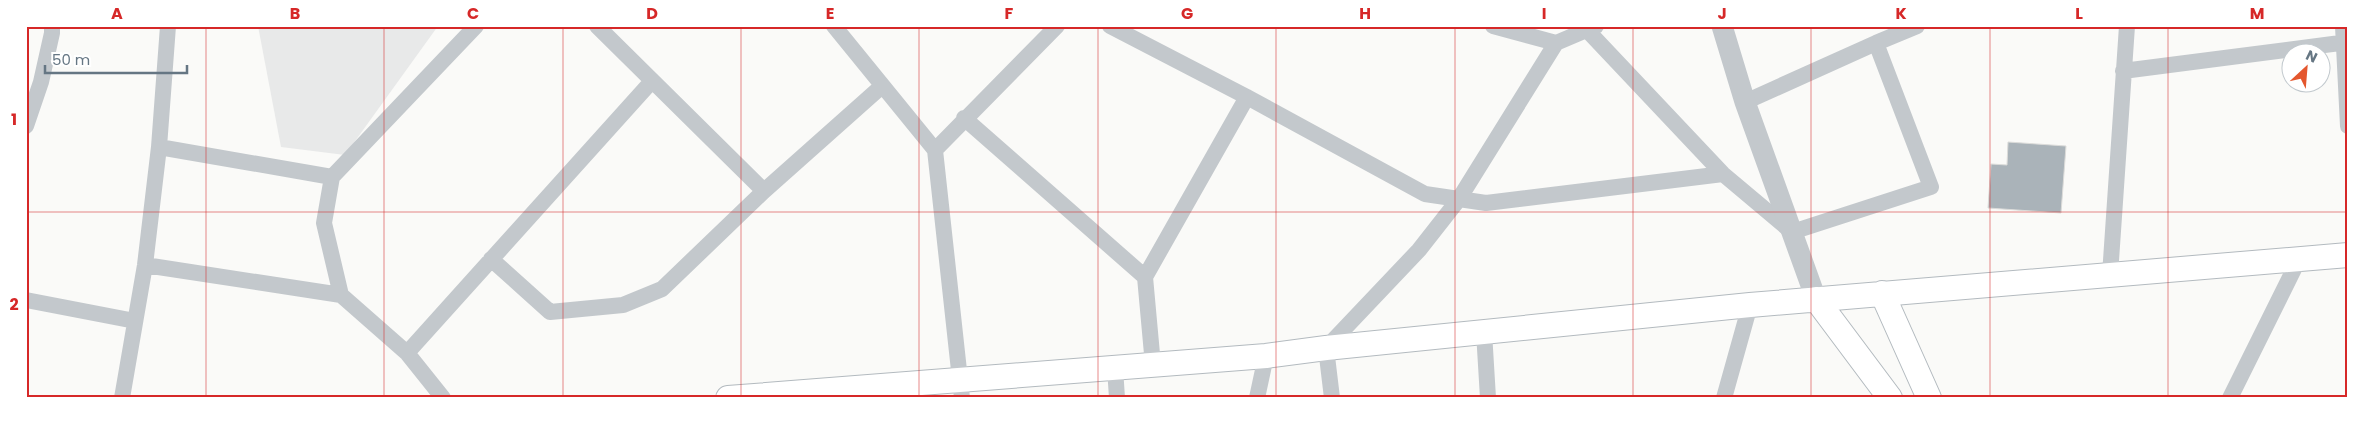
<svg xmlns="http://www.w3.org/2000/svg" width="2374" height="424" font-family="Poppins,sans-serif">
<rect width="100%" height="100%" fill="#fafaf8"/>
<path fill="#e8e9e9" d="M258 26H438L345 155 281 147Z"/>
<path fill="#aab3b9" stroke="#dcdcda" d="M2008 142 2066 146 2061 213 1988 208 1991 164 2007 165Z"/>
<g fill="none" stroke-linecap="round" stroke-linejoin="round">
<g stroke="#b3babf" stroke-width="26">
<path id="secondary" d="M1882 293 1929 398
M1816 299 1890 398
M728 398 1266 356 1326 348 1750 305 2348 255"/>
</g>
<path stroke="#c3c8cc" stroke-width="16" d="M597 26 764 191
M834 26 935 150 962 398
M1110 26 1247 97 1425 194 1486 203 1723 174
M1493 26 1556 43 1596 26
M2343 26 2348 126
M1587 30 1723 174 1792 232 1931 187 1876 43
M2123 71 2348 42
M1745 102 1876 43 1917 26
M964 118 1145 277 1153 365
M26 126 41 82 52 33V26
M159 147 332 177 476 26
M935 150 1057 26
M332 177 324 223 341 295 407 353 443 398
M491 259 550 312 623 305 662 289 764 191 882 86
M145 265 341 295
M2110 275 2127 26
M1145 277 1247 97
M26 300 135 321
M1484 332 1488 398
M407 353 652 81
M1115 368 1117 398
M122 398 145 265 159 147 168 26
M1257 398 1266 356
M1332 398 1326 348 1419 250 1459 199 1556 43
M1724 398 1750 305
M2230 398 2299 259"/>
<path stroke="#c3c8cc" stroke-width="21" d="M1722 26 1745 102 1816 299"/>
<use href="#secondary" stroke="#fff" stroke-width="24"/>
</g>
<path fill="none" stroke="#d62828" stroke-width="1" stroke-opacity="0.55" d="M206 26V398M384 26V398M563 26V398M741 26V398M919 26V398M1098 26V398M1276 26V398M1455 26V398M1633 26V398M1811 26V398M1990 26V398M2168 26V398M26 212H2348"/>
<rect width="2374" height="424" fill="none" stroke="#ffffff" stroke-width="55"/>
<g transform="translate(2306 68) rotate(26)"><circle r="24" fill="#ffffff" stroke="#c1c8cd"/>
<path d="M0-4L9 19L0 12L-9 19Z" fill="#e4572e"/>
<text y="-8" font-size="14" font-weight="bold" text-anchor="middle" fill="#657683">N</text>
</g>
<path d="M45 65v8h142v-8" fill="none" stroke="#657683" stroke-width="2.5"/>
<text x="52" y="65" font-size="15" fill="#657683" stroke="#ffffff" stroke-width="4" paint-order="stroke">50 m</text>
<rect x="28" y="28" width="2318" height="368" fill="none" stroke="#d62828" stroke-width="2"/>
<g font-size="16" text-anchor="middle" font-weight="bold" fill="#d62828">
<text x="117" y="19">A</text>
<text x="295" y="19">B</text>
<text x="473" y="19">C</text>
<text x="652" y="19">D</text>
<text x="830" y="19">E</text>
<text x="1009" y="19">F</text>
<text x="1187" y="19">G</text>
<text x="1365" y="19">H</text>
<text x="1544" y="19">I</text>
<text x="1722" y="19">J</text>
<text x="1901" y="19">K</text>
<text x="2079" y="19">L</text>
<text x="2257" y="19">M</text>
<text x="14" y="125">1</text>
<text x="14" y="310">2</text>
</g>
</svg>
